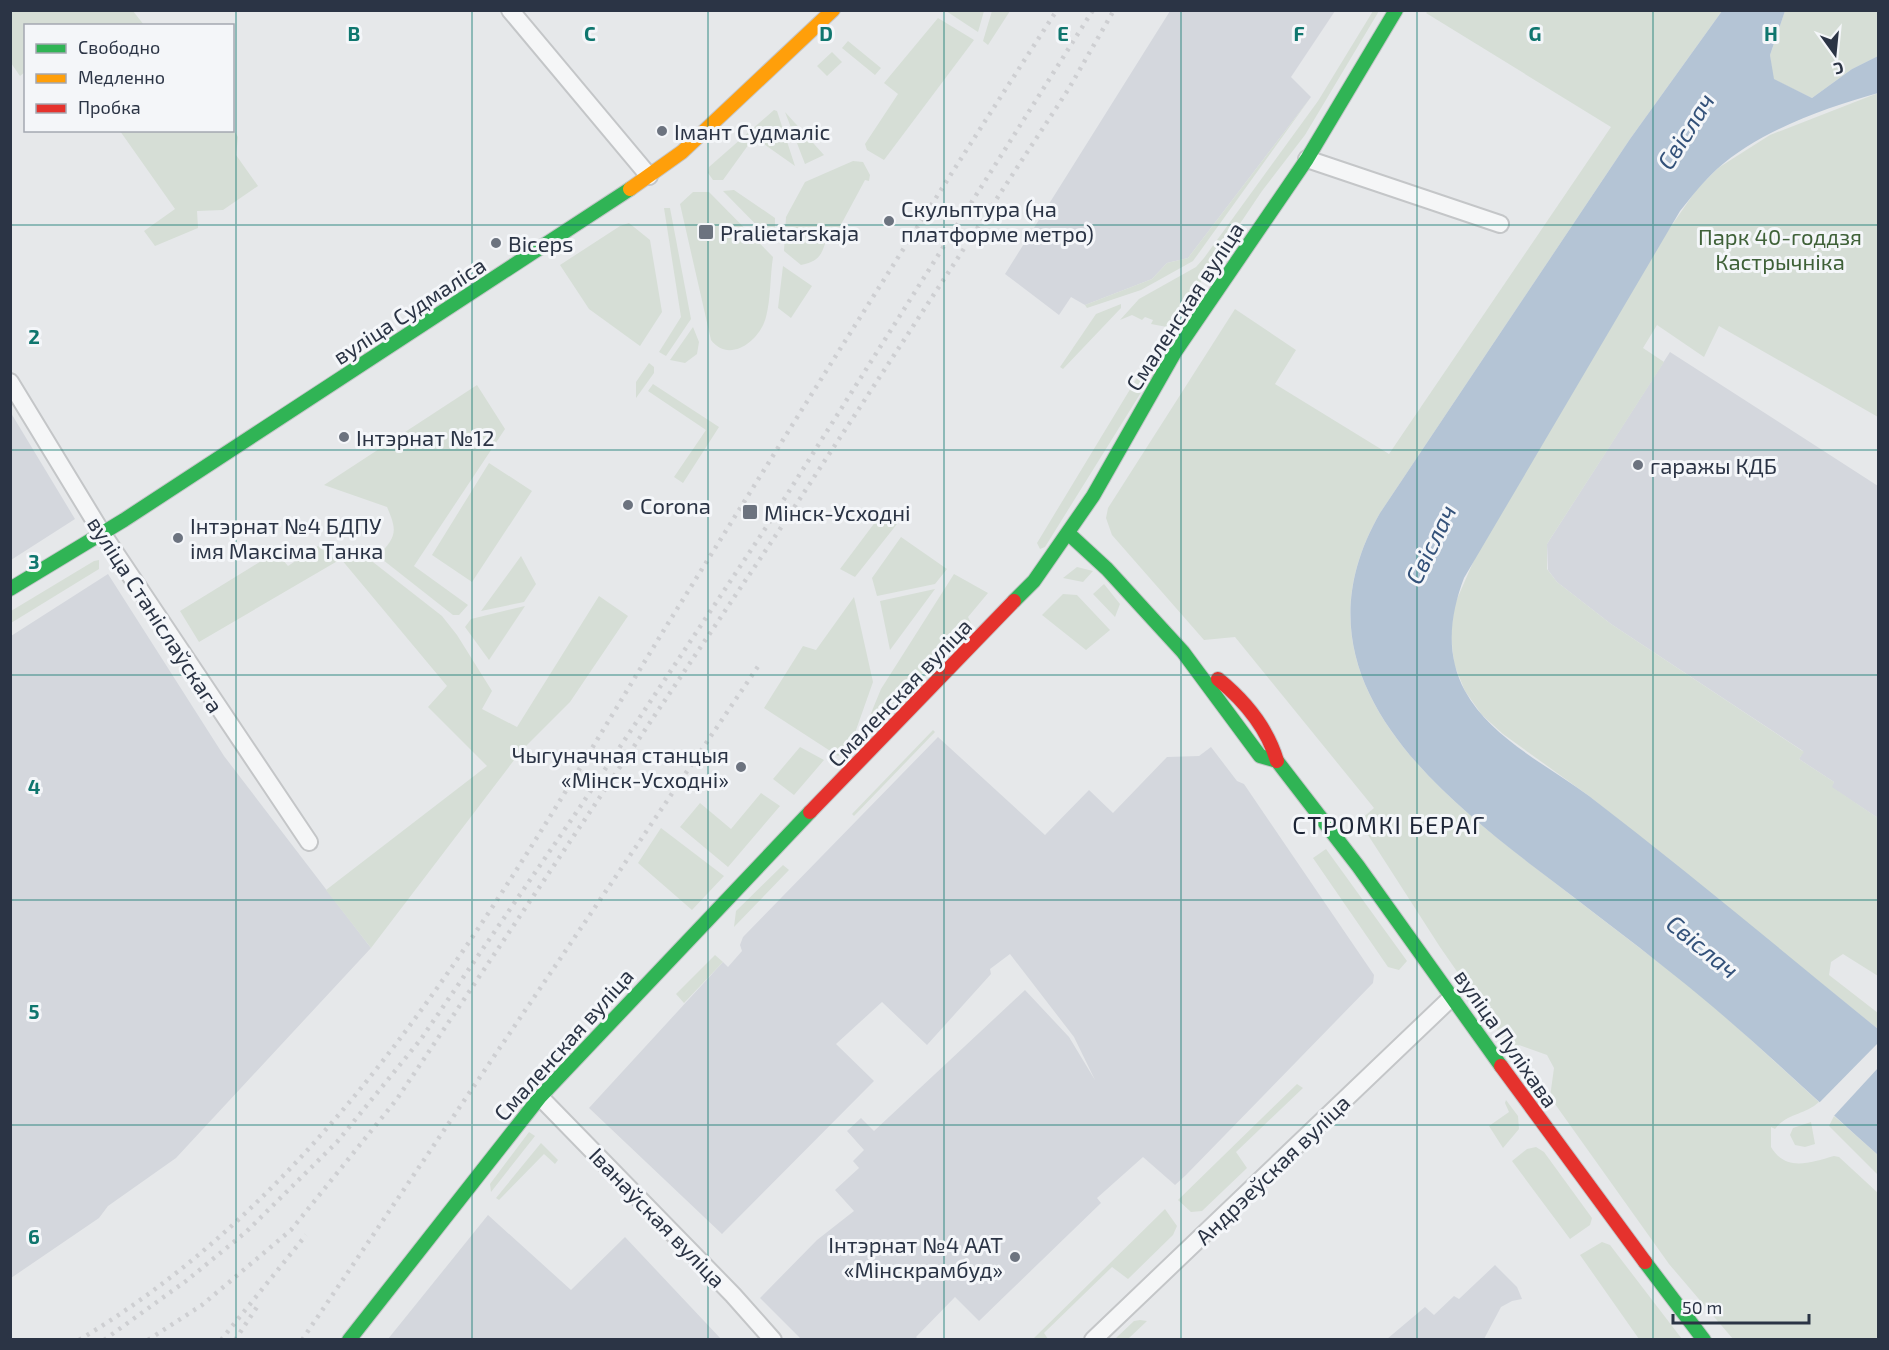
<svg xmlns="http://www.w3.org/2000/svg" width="1889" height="1350" font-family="'Exo 2',sans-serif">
<rect width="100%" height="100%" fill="#e6e8ea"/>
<path fill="#d4d7dd" d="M1170 11H1335L1291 77 1311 97 1188 258 1167 263 1152 279 1085 305 1071 297 1059 315 1005 274Z
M1670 352 1878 486V818L1831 787 1834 782 1799 759 1803 751 1611 624 1557 582 1548 570 1547 544Z
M11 413 75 519 11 560H10Z
M108 574 224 756 371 948 176 1158 108 1206 99 1218 11 1278V636Z
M938 737 1045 835 1089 790 1113 813 1167 757 1199 756 1211 747 1237 781 1244 784 1374 975 1373 983 1186 1175 1175 1185 1143 1157 1097 1198 1101 1203 979 1321 955 1297 916 1337 918 1339H801L760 1298 817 1240 854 1211 835 1190 859 1168 853 1161 864 1150 847 1131 861 1118 874 1131 1025 990 1069 1037 1095 1080 1074 1037 1010 954 990 969 991 974 927 1045 882 1002 836 1044 874 1081 722 1234 589 1108 723 962 728 967 742 951 740 945 743 937Z
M488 1215 571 1290 625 1237 721 1339H388Z
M1495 1265 1517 1287 1522 1299 1512 1301 1501 1307 1484 1339H1387L1425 1307 1434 1315 1454 1296 1459 1299Z"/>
<path fill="#d6ded6" d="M11 10 133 11 144 25 26 26 25 72 20 76 11 63Z
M946 11H984L978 32Z
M992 11H1010L988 45 983 41Z
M1373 11H1379L1305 135 1262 191 1173 323 1167 327 1151 324 1153 320 1145 317 1142 320 1132 315 1120 320 1139 299 1196 267 1204 258 1318 101Z
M1428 11H1722L1630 139 1380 513C1290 669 1423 782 1537 869 1581 903 1625 937 1670 971 1722 1011 1770 1058 1819 1102 1805 1115 1787 1113 1775 1129L1771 1127V1147C1786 1172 1809 1163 1834 1156L1839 1157 1878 1193V1339H1733L1669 1264 1550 1097 1554 1068 1547 1055 1519 1045 1510 1048 1440 947 1359 821 1374 808 1235 637 1204 640 1112 535 1106 518 1108 508 1235 309 1296 350 1275 384 1389 454 1611 127 1426 13Z
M1785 11H1878V56L1852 69 1812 98 1773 79 1770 55Z
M938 18 974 40 884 160 867 150 865 144 898 94 884 83Z
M848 41 881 68 875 75 842 48Z
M832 52 842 62 827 76 817 66Z
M1878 93V417L1719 326 1704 357 1657 325 1643 348 1664 362 1547 544V569L1557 582 1611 624 1804 752 1799 759 1834 782 1832 787 1878 818V976L1843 954 1831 962 1829 975 1878 1013V1029L1589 796 1503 734 1482 715 1465 691 1454 664 1451 634 1454 606 1478 551 1658 245 1697 189 1718 168 1770 135Z
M1311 97 1193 261 1141 290 1087 308 1085 305 1152 279 1167 263 1188 258Z
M774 110 777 111 795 166 754 137 723 180H713L708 173 709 167Z
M785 112 824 155 805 164Z
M233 129 238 137 236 155 258 186 223 210 197 211 198 228 155 246 144 231 175 209 120 131Z
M853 161 863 162 870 175 869 181 865 180 837 232H831C820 249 826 260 801 265L784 251 786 217 805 182Z
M734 190 775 218V244L723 191Z
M693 192H709L773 257C770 276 771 298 766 317 760 341 729 364 711 340L680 204Z
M664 208H670L691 319 666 356 659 352 681 317Z
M629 223 650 240 662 312 640 346 589 309 560 265 620 226Z
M783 266 812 286 791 318 778 308Z
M1121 304V308L1063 369 1060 367 1096 314Z
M693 327 699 342 697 354 685 363 670 360Z
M1149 358 1155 370 1045 547 1040 549 1037 543Z
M649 363 654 367V373L636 398V382Z
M653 384 719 427 683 483 674 477 706 430 648 391Z
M477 385 505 429 414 566 468 605 459 615H453L378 556C396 537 398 532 387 507L324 485Z
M489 463 532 491 472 582 432 555Z
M882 513 897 524 855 577 840 569Z
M901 537 947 569 935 584 877 596 872 578Z
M318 546 332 557 355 548 442 616 457 635 492 691 482 709 517 727 599 596 628 616 570 702 521 751 371 948 326 890 487 766 428 707 447 686 341 559 199 642 180 611 276 552 288 566Z
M521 556 536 584 524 602 481 611Z
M99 560V569L11 623V611L94 561Z
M1077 567 1093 571 1083 582 1063 578Z
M954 574 988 593 968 617 971 623 862 735 881 689Z
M1104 584 1120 604 1115 617 1093 594Z
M935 589 890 650 880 601Z
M1063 594 1077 595 1110 630 1086 650 1042 615Z
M854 597 873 682 850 747 838 756 764 708 803 646 816 650Z
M525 606 489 660 465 627 471 619Z
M933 730 935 732 854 816 852 814Z
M800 747 824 760 794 795 773 779Z
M761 793 780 806 728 867 680 827 700 803 731 829Z
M661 828 724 876 692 910 638 863Z
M1326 849 1407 961 1399 970 1388 967 1313 858Z
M783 865 789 870 734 927 736 911Z
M715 955 723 962 684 1003 676 994Z
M1297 1084 1303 1088 1236 1152 1247 1168 1202 1211 1191 1212 1178 1200Z
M1506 1100 1518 1116 1519 1129 1503 1148 1489 1126 1509 1112 1505 1103Z
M1834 1116 1878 1155V1175L1829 1126Z
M1811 1122 1815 1144 1805 1147 1795 1145 1790 1135 1793 1128Z
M529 1132 535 1136 491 1192 490 1184Z
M541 1143 558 1160 555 1164 544 1154 499 1200 496 1198Z
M1536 1147 1544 1152 1592 1218 1590 1225 1570 1239 1512 1161 1527 1149Z
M1165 1209 1177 1226 1173 1235 1128 1279 1112 1267 1044 1333 1048 1339H1033Z
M1602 1242 1610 1245 1682 1339H1639L1580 1255Z
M1140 1320 1147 1321 1128 1339H1115L1134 1321Z"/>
<path fill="#b4c4d5" d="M1722 11H1785L1770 55 1774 79 1812 98 1852 69 1878 56V93C1825 108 1759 131 1717 169 1703 182 1692 196 1680 211L1464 578C1450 615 1445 654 1465 691 1491 738 1547 765 1589 796 1687 871 1782 951 1878 1029V1155C1810 1095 1745 1031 1674 975 1628 938 1581 903 1534 867 1421 780 1291 668 1380 513L1630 139Z"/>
<path fill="#e6e8ea" d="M1878 1043V1068L1832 1118 1817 1105Z"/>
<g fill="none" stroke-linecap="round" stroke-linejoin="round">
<g stroke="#c4c6c8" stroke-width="20">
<path id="street" d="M510 10 649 176
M1307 159 1500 224
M10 382 102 533 309 842
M540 1097 733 1295 773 1340
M1093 1340 1451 998"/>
</g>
<g stroke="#c4c6c8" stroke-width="16">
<path id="fast" d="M1069 534 1107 569 1183 652 1260 756 1277 761 1358 866 1501 1066
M10 589 124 520 630 189
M1014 601 1034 581 1093 496 1175 352 1307 159 1396 10
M1645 1262 1704 1340
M349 1340 540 1097 810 812"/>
</g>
<g stroke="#c4c6c8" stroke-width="16">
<path id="slow" d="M630 189 682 152 833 10"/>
</g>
<g stroke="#c4c6c8" stroke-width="16">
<path id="jam" d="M1218 679C1245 701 1267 727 1277 761
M810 812 1014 601
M1501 1066 1645 1262"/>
</g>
<use href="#street" stroke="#f5f6f7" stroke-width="16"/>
<use href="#fast" stroke="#30b455" stroke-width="14"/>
<use href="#slow" stroke="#ff9f0a" stroke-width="14"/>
<use href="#jam" stroke="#e5322d" stroke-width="14"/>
<path stroke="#cecfd2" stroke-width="4.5" stroke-dasharray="3 6" stroke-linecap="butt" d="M79 1340C352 1177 510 879 672 617 799 414 926 211 1057 10
M104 1340 186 1281 246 1232 337 1142 421 1039 580 807 769 523 1093 10
M148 1340 202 1305 291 1230 397 1099 780 529 1068 90 1114 10
M221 1340 306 1235
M235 1340 259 1304
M302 1340 759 665"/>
</g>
<path fill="none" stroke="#0f766e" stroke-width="1.5" stroke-opacity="0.55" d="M236 10V1340M472 10V1340M708 10V1340M944 10V1340M1181 10V1340M1417 10V1340M1653 10V1340M10 225H1878M10 450H1878M10 675H1878M10 900H1878M10 1125H1878"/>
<g fill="#6c737f" stroke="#f4f6f9" stroke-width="2">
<circle cx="662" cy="131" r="6"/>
<circle cx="889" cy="221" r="6"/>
<rect x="698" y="224" width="16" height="16" rx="3"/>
<circle cx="496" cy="243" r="6"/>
<circle cx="344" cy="437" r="6"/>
<circle cx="1638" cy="465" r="6"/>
<circle cx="628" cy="505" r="6"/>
<rect x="742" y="504" width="16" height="16" rx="3"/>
<circle cx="178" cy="538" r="6"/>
<circle cx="741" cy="767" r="6"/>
<circle cx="1015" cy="1257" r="6"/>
</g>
<g text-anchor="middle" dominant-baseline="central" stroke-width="6" stroke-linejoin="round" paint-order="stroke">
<g font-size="22" fill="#2b3445" stroke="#f4f6f9" text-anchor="start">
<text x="674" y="131">Імант Судмаліс</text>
<text x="901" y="208">Скульптура (на<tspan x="901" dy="25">платформе метро)</tspan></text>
<text x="720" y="232">Pralietarskaja</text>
<text x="508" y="243">Biceps</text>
<text x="356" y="437">Інтэрнат №12</text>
<text x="1650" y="465">гаражы КДБ</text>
<text x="640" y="505">Corona</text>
<text x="764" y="512">Мінск-Усходні</text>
<text x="190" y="525">Інтэрнат №4 БДПУ<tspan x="190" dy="25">імя Максіма Танка</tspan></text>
<text x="729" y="754" text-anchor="end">Чыгуначная станцыя<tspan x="729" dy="25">«Мінск-Усходні»</tspan></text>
<text x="1003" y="1244" text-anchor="end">Інтэрнат №4 ААТ<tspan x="1003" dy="25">«Мінскрамбуд»</tspan></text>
</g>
<g font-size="22" fill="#3f6138" stroke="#f4f6f9">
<text x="1780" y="236">Парк 40-годдзя<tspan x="1780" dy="25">Кастрычніка</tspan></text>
</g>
<g font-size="22" fill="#2b3445" stroke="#f4f6f9">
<text transform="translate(1184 306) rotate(-57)">Смаленская вуліца</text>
<text transform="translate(409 310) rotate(-33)">вуліца Судмаліса</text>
<text transform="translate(156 614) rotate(57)">вуліца Станіслаўскага</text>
<text transform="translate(899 692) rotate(-46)">Смаленская вуліца</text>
<text transform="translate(1507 1038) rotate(55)">вуліца Пуліхава</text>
<text transform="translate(563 1044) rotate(-48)">Смаленская вуліца</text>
<text transform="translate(1272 1169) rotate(-44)">Андрэеўская вуліца</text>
<text transform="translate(658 1217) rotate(46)">Іванаўская вуліца</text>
</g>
<g font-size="24" font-style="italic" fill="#34527a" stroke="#f4f6f9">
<text transform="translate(1685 131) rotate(-58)">Свіслач</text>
<text transform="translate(1430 544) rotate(-64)">Свіслач</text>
<text transform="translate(1703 946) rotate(39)">Свіслач</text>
</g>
<g font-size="24" letter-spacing="1.5" fill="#1d2536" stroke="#f4f6f9">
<text x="1389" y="824">СТРОМКІ БЕРАГ</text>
</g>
</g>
<g font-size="20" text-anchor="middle" font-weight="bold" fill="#0f766e" stroke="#f4f6f9" stroke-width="6" stroke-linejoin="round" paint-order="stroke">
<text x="354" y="41">B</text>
<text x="590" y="41">C</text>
<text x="826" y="41">D</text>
<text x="1063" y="41">E</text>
<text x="1299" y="41">F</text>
<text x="1535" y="41">G</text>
<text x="1771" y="41">H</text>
<text x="34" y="344">2</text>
<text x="34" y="569">3</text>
<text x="34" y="794">4</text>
<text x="34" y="1019">5</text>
<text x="34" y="1244">6</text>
</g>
<rect width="1889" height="1350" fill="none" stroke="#2b3445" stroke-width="24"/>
<rect x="24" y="24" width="210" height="108" fill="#f4f6f9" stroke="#a4a8b1" stroke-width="1.5"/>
<rect x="36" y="44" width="30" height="9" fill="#30b455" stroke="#a4a8b1" stroke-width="1.5"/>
<text x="78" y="54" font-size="18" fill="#2b3445">Свободно</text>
<rect x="36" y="74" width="30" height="9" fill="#ff9f0a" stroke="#a4a8b1" stroke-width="1.5"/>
<text x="78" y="84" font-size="18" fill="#2b3445">Медленно</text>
<rect x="36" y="104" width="30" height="9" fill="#e5322d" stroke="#a4a8b1" stroke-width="1.5"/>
<text x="78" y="114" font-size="18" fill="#2b3445">Пробка</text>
<g transform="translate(1835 54) rotate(165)" stroke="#f4f6f9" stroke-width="4.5" paint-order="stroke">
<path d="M0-4.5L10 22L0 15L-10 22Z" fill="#2b3445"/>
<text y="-9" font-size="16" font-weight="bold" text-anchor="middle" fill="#2b3445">С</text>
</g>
<path d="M1673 1314v9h136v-9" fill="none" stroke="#2b3445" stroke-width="3"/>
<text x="1682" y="1314" font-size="18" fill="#2b3445" stroke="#f4f6f9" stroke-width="4.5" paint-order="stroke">50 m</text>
</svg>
